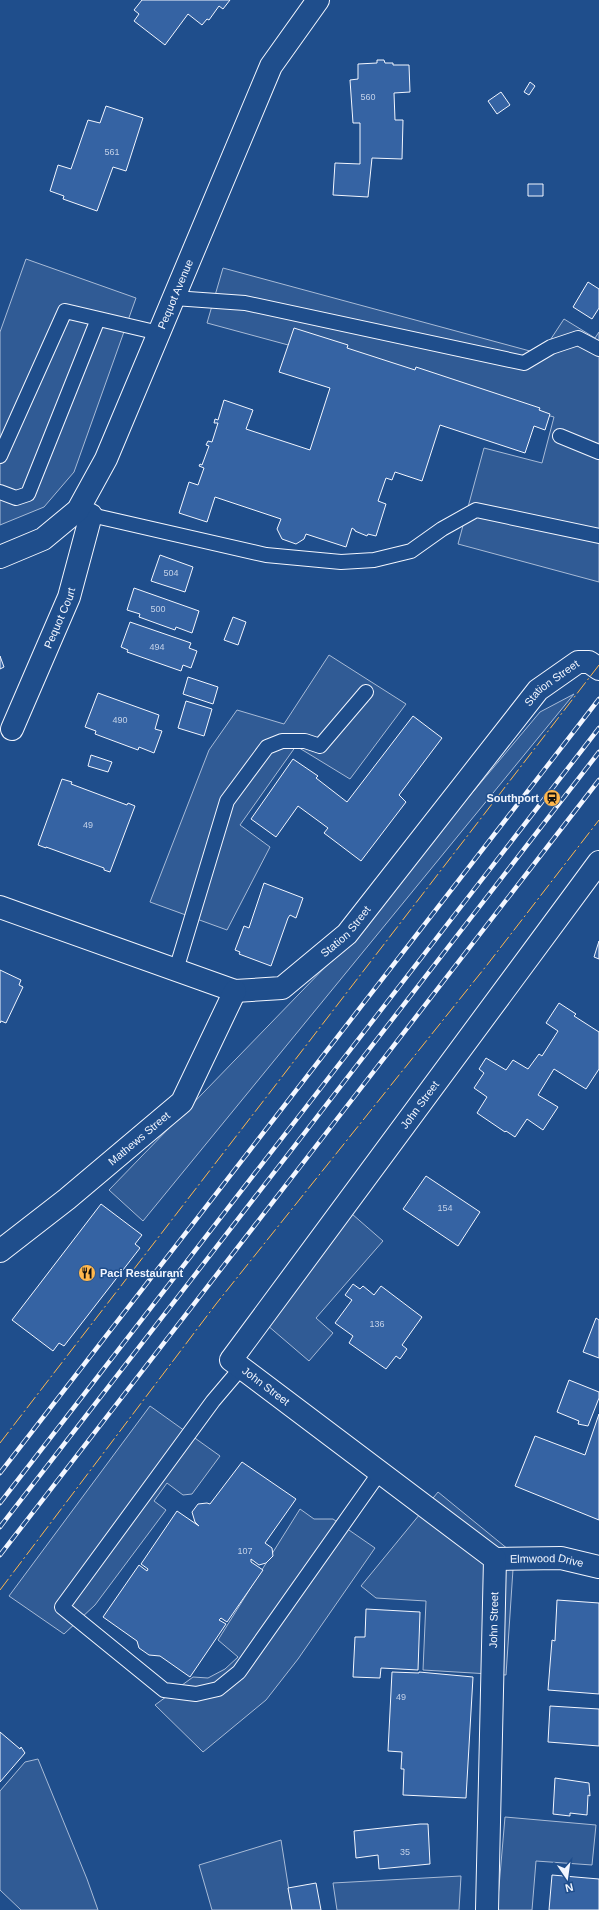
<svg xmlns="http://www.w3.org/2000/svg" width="599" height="1910" font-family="Arial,sans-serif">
<rect width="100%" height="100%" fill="#1f4e8c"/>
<path fill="#305b95" stroke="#a8bbd7" d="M26 259 136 298 74 472 44 507 0 525V332Z
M223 268 541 354 564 319 595 338 599 332V582L458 544 484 448 542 463 554 417 207 323Z
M329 655 406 704 350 779 296 746 240 825 270 847 227 930 150 902 209 750 237 710 284 724Z
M574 694 143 1221 109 1190 332 960 540 712Z
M352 1214 383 1241 316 1318 333 1333 309 1361 260 1319Z
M150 1406 220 1456 192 1494 183 1495 167 1483 154 1501 166 1510 95 1605 64 1634 9 1596Z
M438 1492 514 1554 506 1675 423 1670 426 1601 376 1598 361 1586Z
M300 1509 314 1519H333L375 1548 298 1659 266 1700 203 1752 155 1705 193 1677 208 1678 225 1669 238 1657 218 1640Z
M38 1759 87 1879 98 1910H21L0 1890V1791L25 1762Z
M505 1817 596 1825 592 1865 536 1861 532 1910H497Z
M281 1840 292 1910H212L199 1865Z
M461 1876 459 1910H337L333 1883Z"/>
<path fill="#3563a3" stroke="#f2f6ff" d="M142 0H230L223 9 219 6 209 20 207 19 202 25 188 14 165 45 134 21 139 14 134 10Z
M377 60H384L385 63H393V65H409L410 92 394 93 395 120H403L402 159 372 158 368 197 333 195 335 163 360 164V123H353L350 80 358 79V64L377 63Z
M530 82 535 86 529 95 524 92Z
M501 92 510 105 497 114 488 101Z
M106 106 143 118 126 171 113 167 97 211 63 199 64 196 50 191 58 165 71 169 88 120 100 123Z
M528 184H543V196H528Z
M588 282 599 289V308L592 319 573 307Z
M294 328 348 345 347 348 415 370 416 367 540 408 539 410 550 414 545 430 534 426 525 453 440 425 422 481 395 472 392 480 386 478 378 501 386 504 376 536 368 534 367 536 355 531V530L352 528 346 547 306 534 304 539 296 544 282 539 277 529 281 519 215 497 207 522 179 513 189 482 198 485 204 468 199 466 200 464 202 465 209 446 206 445 208 441 212 442 218 423H214L215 419 218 420 224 400 253 410 246 429 310 450 330 388 279 372Z
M160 555 193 567 185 592 151 581Z
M134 588 199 611 192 633 176 627 175 630 139 617 140 614 127 610Z
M233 617 246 622 238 645 224 640Z
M130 622 191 643 189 648 197 651 191 668 183 665 181 671 127 652 128 650 121 647Z
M0 656 4 667 0 669Z
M188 677 218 687 213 704 183 694Z
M98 693 159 715 155 729 162 731 154 753 139 747 138 750 95 734 96 731 85 727Z
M186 701 212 709 204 736 178 728Z
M413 716 442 738 399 795 406 802 361 861 324 833 328 828 298 806 276 837 251 819 293 759 318 776 316 778 347 802Z
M91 755 112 762 108 772 88 766Z
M62 779 72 782 71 784 127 805 128 803 135 806 110 872 104 870V868L46 847V848L38 845Z
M264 883 303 898 296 918 290 915 288 918 271 966 239 954 240 952 235 950 244 926 249 928Z
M599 941V959L594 957Z
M0 970 21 980 19 985 23 987 6 1023 1 1021 0 1023Z
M559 1003 576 1014 574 1016 599 1032V1069L586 1089 554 1069 538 1095 558 1107 543 1130 527 1119 515 1137 506 1131 505 1132 477 1113 487 1097 474 1088 484 1073 479 1069 486 1058 506 1070 513 1060 528 1069 539 1054 542 1056 558 1031 546 1023Z
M426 1176 480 1212 458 1246 403 1209Z
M101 1204 142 1235 135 1244 140 1248 64 1346 59 1343 53 1351 12 1320Z
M353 1284 360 1289 363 1286 374 1295 381 1286 422 1317 402 1345 407 1349 400 1359 396 1356 386 1369 349 1343 353 1336 335 1323 352 1300 345 1295Z
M596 1318 599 1320V1358L583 1352Z
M569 1380 599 1392V1398L588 1426 578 1424 579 1421 557 1412Z
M599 1414V1520L515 1486 535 1436 585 1455Z
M242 1462 296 1499 265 1543 272 1548 273 1556 266 1563 259 1565 251 1559V1562L263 1570 227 1622 221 1618 219 1620 226 1624 190 1677 160 1656 149 1655 139 1648 137 1641 103 1617 139 1565 147 1571 148 1569 141 1564 177 1511 199 1526 195 1522 192 1512 198 1504 207 1503 210 1504Z
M557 1600 599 1603V1694L548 1690 552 1640 555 1641Z
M366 1609 420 1612 418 1670 381 1668 380 1678 353 1677 355 1637H365Z
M392 1672 419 1673V1672L473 1677 466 1798 403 1795 404 1769H401L402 1752 388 1751Z
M550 1706 599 1709V1746L548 1742Z
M0 1732 20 1749 21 1747 25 1753 0 1782Z
M555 1778 589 1783 590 1796 588 1795 587 1815 570 1813V1816L553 1814Z
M420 1824H428L430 1864 379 1869 378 1855 356 1858 354 1831Z
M552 1875 599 1879V1910H549Z
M316 1883 321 1910H292L288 1888Z"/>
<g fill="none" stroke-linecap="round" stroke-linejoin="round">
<g stroke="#f2f6ff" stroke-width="16">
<path id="service" d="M174 298 245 303 524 363 551 347 578 338 599 349
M560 436 599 452
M0 456 65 311 159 333
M0 492 16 498 28 494 98 319
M91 515 266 555 341 562 374 560 411 551 442 529 476 510 599 536
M176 970 227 801 267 747 282 741H305L320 746 366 692
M241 1368 213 1401 62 1607 164 1690 196 1694 218 1689 239 1672 380 1472"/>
</g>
<g stroke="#f2f6ff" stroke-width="24">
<g id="minor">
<path id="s1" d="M12 729 69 597 91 515 78 510"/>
<path id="s2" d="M0 907 235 991 282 988 347 934 538 690 578 662H589L599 669"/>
<path id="s3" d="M0 1251 67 1199 182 1102 235 991"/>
<path id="s4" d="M495 1559 561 1558 599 1567"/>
<path id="s5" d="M487 1910 495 1559 231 1360 599 862"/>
</g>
</g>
<g stroke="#f2f6ff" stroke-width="24">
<g id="tertiary">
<path id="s6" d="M0 557 43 539 78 510 106 459 271 66 318 0"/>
</g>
</g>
<use href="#service" stroke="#1f4e8c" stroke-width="14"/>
<use href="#minor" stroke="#1f4e8c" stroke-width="22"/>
<use href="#tertiary" stroke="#1f4e8c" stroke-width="22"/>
<g stroke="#f2f6ff" stroke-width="4.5">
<path id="rail" d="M0 1473 599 699
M0 1503 599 728
M0 1527 599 752
M0 1555 599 780"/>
</g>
<use href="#rail" stroke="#1f4e8c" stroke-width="3" stroke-dasharray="9" stroke-linecap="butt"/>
<path stroke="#ffb74d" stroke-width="1" stroke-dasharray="14 3 2 3" stroke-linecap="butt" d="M0 1443 599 665
M0 1590 216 1304 487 965 599 820"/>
</g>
<defs>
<g id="station-disc" transform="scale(0.9)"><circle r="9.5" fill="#ffb74d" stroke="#1f4e8c"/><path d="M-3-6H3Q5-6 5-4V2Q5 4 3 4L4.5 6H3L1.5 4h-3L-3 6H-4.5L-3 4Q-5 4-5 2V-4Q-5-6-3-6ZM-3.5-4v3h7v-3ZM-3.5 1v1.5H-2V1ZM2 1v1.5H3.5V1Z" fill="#111"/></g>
<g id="restaurant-disc" transform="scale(0.9)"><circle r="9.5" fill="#ffb74d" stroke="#1f4e8c"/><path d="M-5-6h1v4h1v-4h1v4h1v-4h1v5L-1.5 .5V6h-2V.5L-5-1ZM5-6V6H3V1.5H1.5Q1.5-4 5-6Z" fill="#111"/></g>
</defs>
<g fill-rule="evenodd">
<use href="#station-disc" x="552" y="798"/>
<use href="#restaurant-disc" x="87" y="1273"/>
</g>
<g text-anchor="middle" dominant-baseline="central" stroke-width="3" stroke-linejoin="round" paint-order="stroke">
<g font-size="9" fill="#c3d1e8">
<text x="368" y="97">560</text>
<text x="112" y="152">561</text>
<text x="171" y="573">504</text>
<text x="158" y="609">500</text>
<text x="157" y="647">494</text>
<text x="120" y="720">490</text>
<text x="88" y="825">49</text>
<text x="445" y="1208">154</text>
<text x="377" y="1324">136</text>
<text x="245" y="1551">107</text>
<text x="401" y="1697">49</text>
<text x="405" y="1852">35</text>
</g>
<g font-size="11" fill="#f2f6ff" stroke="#1f4e8c">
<text stroke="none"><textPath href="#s6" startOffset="329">Pequot Avenue</textPath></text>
<text stroke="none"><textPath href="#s1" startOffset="121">Pequot Court</textPath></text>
<text stroke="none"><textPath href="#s2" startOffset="706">Station Street</textPath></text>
<text stroke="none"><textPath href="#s2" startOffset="382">Station Street</textPath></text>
<text stroke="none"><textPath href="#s5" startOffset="999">John Street</textPath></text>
<text stroke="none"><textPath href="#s3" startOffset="179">Mathews Street</textPath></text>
<text transform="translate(266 1386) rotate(37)">John Street</text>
<text stroke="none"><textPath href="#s4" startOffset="52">Elmwood Drive</textPath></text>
<text stroke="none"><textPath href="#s5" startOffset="290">John Street</textPath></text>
</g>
<g font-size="11" font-weight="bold" fill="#f2f6ff" stroke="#1f4e8c" text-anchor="end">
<text x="539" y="798">Southport</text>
<text x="100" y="1273" text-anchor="start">Paci Restaurant</text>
</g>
</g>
<g transform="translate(567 1878) rotate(167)" stroke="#1f4e8c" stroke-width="3" paint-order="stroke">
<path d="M0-3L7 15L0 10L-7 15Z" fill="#f2f6ff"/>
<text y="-6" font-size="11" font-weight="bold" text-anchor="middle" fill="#f2f6ff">N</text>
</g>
</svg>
